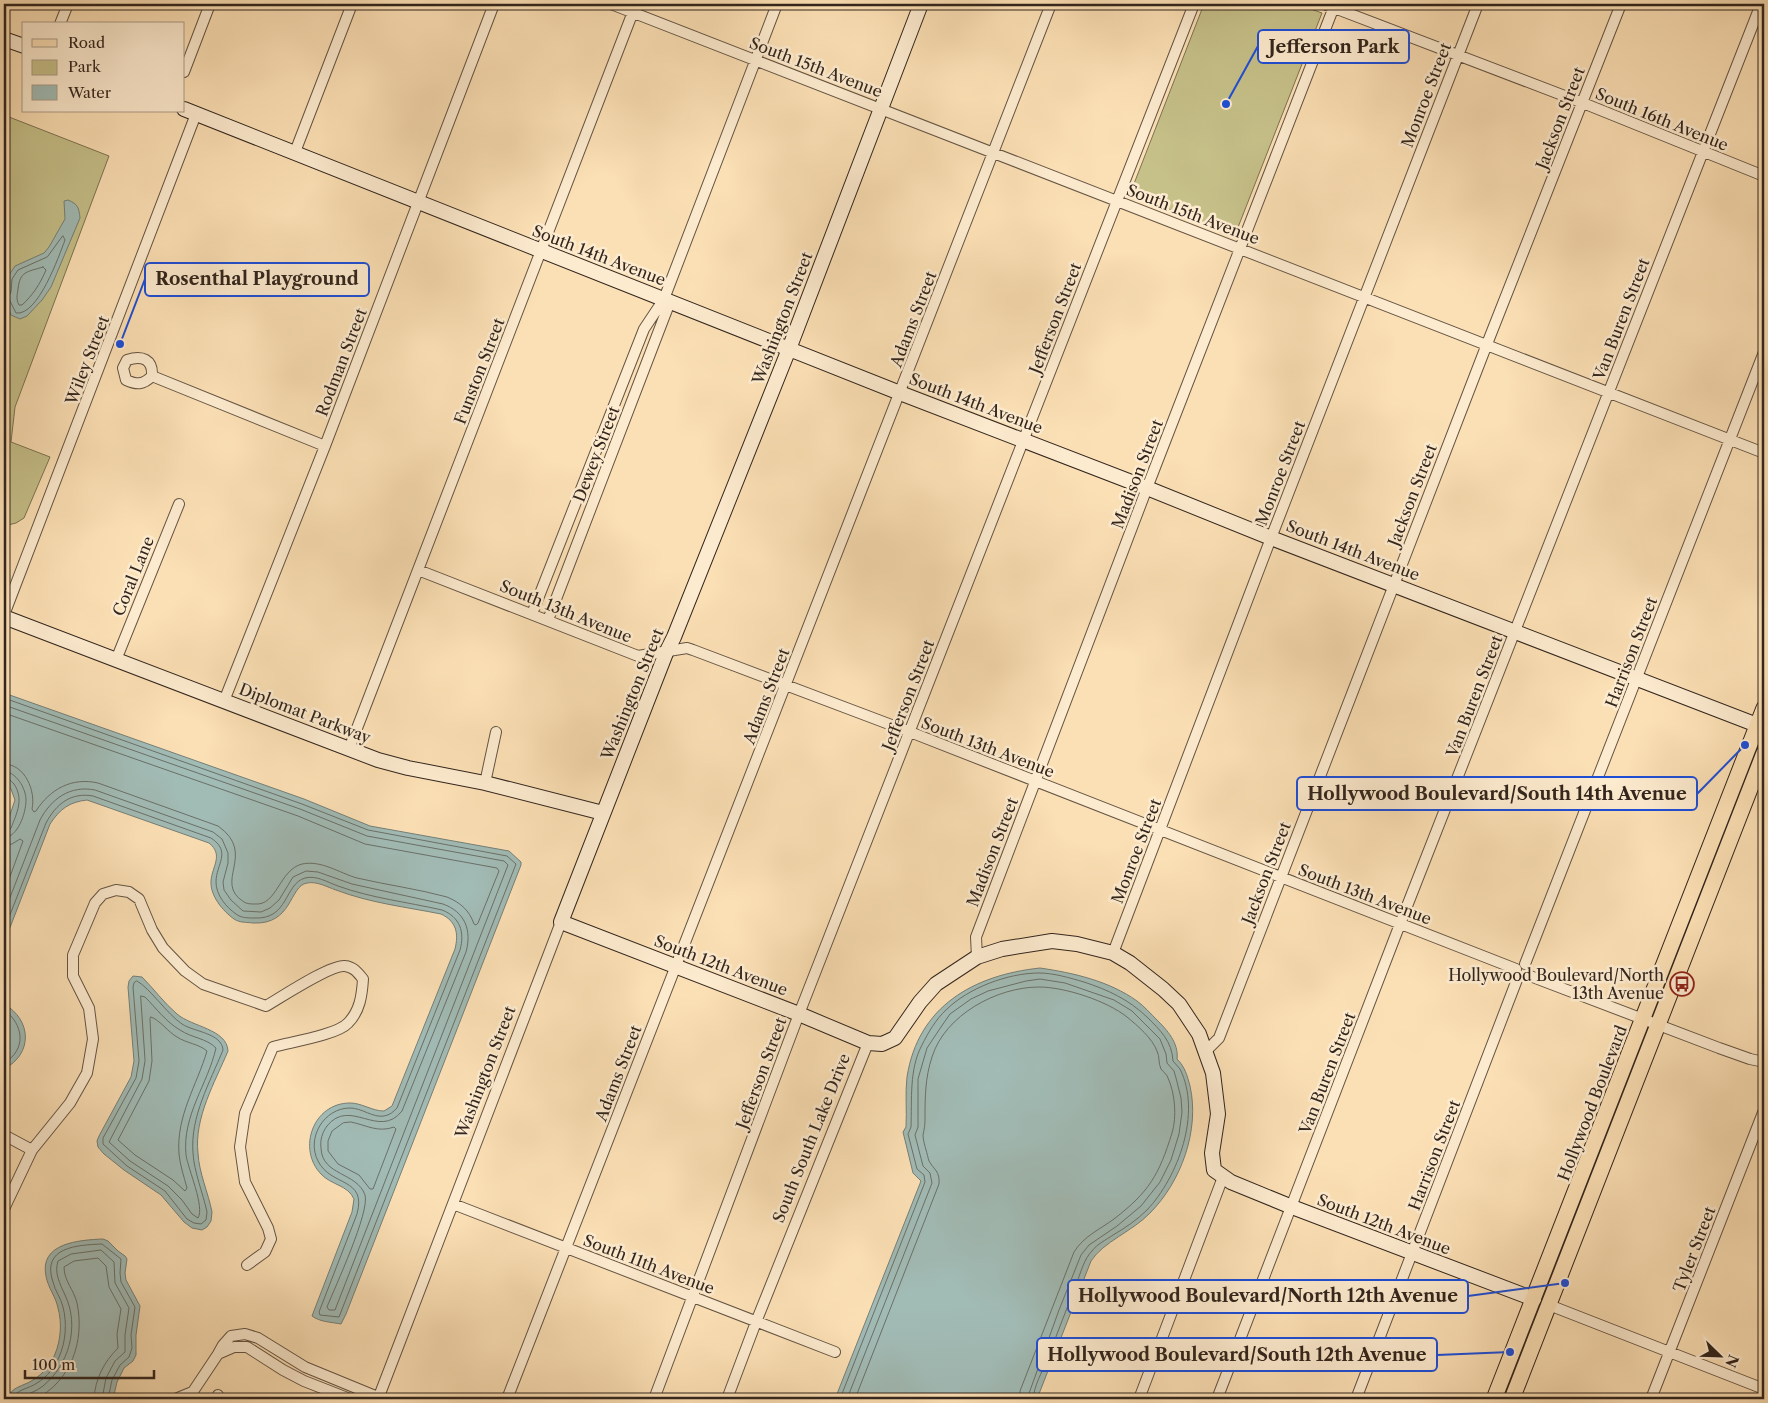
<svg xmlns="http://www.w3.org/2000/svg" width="1768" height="1403" font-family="'Libre Caslon Text',serif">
<rect width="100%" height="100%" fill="#fce0b5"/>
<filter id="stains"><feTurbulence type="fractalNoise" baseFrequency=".004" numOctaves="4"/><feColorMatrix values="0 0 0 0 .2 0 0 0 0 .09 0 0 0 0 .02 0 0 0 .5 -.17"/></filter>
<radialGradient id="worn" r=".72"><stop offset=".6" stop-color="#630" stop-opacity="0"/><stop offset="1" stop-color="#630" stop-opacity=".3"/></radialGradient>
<path fill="#c6c089" stroke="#7c7253" d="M1204 4H1297L1322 13 1235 235 1130 194Z
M4 115 109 156 15 407 11 442 50 457 24 518 16 523 4 526Z"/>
<path fill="#a1bbb5" stroke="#757f78" d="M68 200C78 204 79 208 80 218L51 287 42 300 27 316 20 319 11 315 5 299 7 278 15 266 44 253 49 247 65 219 64 201Z
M4 693 304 799 370 826 509 851 521 862V865L346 1314 341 1324C331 1322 320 1322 312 1316L352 1212 354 1199C348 1185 331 1185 321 1174 297 1149 313 1103 350 1103 362 1103 372 1111 384 1111L392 1106 455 949C459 933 456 921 441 914 406 907 370 903 336 890 327 887 317 881 307 883 289 886 293 925 253 923 246 922 240 923 234 919 223 911 210 896 211 881 212 866 224 855 209 843L87 800C69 802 60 809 50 824L4 943V832L15 800 11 789 4 780Z
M1040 968C1074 973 1109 981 1137 1001 1144 1006 1151 1014 1157 1020 1167 1030 1179 1043 1177 1059 1185 1067 1187 1075 1190 1086 1200 1130 1181 1182 1150 1213 1133 1231 1103 1242 1091 1261L1037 1399H835L921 1181 913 1173 903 1132 906 1127C907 1111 905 1093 907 1077 918 1006 974 975 1040 968Z
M133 976 142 977C154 989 164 1003 177 1014 192 1027 227 1029 228 1051 215 1082 194 1118 198 1153 199 1173 208 1192 212 1212L211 1221 207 1227 202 1230 192 1228 184 1222 161 1195 124 1170 104 1154 98 1147 97 1141 99 1136 131 1077 134 1061 128 987 129 981Z
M4 1004C32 1020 33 1054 4 1069Z
M103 1239 108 1241 118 1251 125 1256 127 1259 125 1273 126 1280 140 1306 136 1335V1355L133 1361 124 1368 117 1382 113 1399H7C12 1386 22 1387 33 1380 43 1374 51 1364 55 1354 61 1340 62 1322 58 1308 56 1297 48 1288 46 1276 39 1243 79 1240 103 1239Z"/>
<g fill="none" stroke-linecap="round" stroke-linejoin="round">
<path stroke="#6a7069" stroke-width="1" d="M63 236 65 240C59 256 38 316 16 313L8 297 11 292 12 279 18 270 47 257Z
M43 267 46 270C40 284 33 295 22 305H19C16 299 17 296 18 289 20 271 27 272 43 267Z
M4 698 302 804 368 830 507 856 516 864 339 1317 320 1315 319 1312 357 1214C367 1177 331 1187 318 1161 306 1138 324 1108 350 1108 362 1108 373 1118 384 1116 390 1115 393 1112 397 1108L460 950C465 932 460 917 442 910 407 902 371 898 338 886 327 882 316 875 305 878 284 884 289 920 254 918 248 918 241 918 236 914 226 907 216 895 216 882 216 864 232 852 211 838L93 796C71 792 56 804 46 823L4 930
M4 705 300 809 367 836 504 861 508 865 335 1310H329L327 1307C335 1287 370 1212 365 1195 357 1172 322 1176 321 1148 320 1140 322 1133 327 1126 350 1097 379 1140 402 1111L466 952C472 930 465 912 443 904L352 884 318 872 306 871 293 877 279 900 270 908 261 912 243 911 231 900 224 890 223 882 228 863V853L222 839 213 832 95 790C70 785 51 799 40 820L4 913
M4 713 298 816 365 844 497 868 499 871 478 923 476 925 474 924C469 910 461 903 447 897 418 889 387 885 357 878 339 873 322 860 302 864 279 870 277 906 255 904 251 904 247 904 244 902 212 882 258 854 218 826L98 783C72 777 50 789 36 811L34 812 32 809C36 791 25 764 4 764
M4 771C16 772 26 788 26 800 26 813 18 837 4 838
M4 777C9 778 10 780 14 784 24 799 17 813 11 828L8 831 4 832
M4 845 12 844 20 839 23 841 4 893
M137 981C150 988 167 1014 182 1024 194 1032 222 1033 223 1050 210 1082 190 1117 193 1153 194 1172 203 1193 207 1212L206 1220 201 1224 194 1223 187 1219 165 1191 127 1166 103 1144V1138L136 1078 139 1061 133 987 134 983Z
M141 996 145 997C156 1008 166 1022 180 1030 192 1038 206 1038 216 1048 208 1084 182 1115 186 1155 188 1169 205 1207 198 1218L192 1214 182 1200 168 1186 130 1161 109 1142 142 1079 145 1061Z
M4 1010C24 1024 27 1050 4 1063
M151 1017C160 1020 168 1032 177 1037 186 1043 199 1044 207 1051 197 1085 176 1116 179 1154 180 1165 184 1177 187 1188L185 1191 173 1180 135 1155 118 1140 149 1081 152 1061 150 1019Z
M351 1122C366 1125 378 1133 394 1127L396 1129 373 1189H370L359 1175 338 1164 328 1151V1141L332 1131 343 1123Z
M12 1399C16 1389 29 1389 37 1383 47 1377 55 1367 59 1357 66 1342 67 1322 63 1307 61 1298 55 1291 53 1282 41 1247 77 1245 102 1244L121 1259 120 1273 121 1282 135 1307 131 1335 132 1348 129 1357 120 1365 112 1380 108 1399
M19 1399C26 1394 36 1392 43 1386 69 1365 80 1326 65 1295 60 1284 54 1273 58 1261L71 1254 101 1250 114 1262 115 1283 129 1308 125 1335V1352L115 1361 106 1378 102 1399
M36 1399C71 1381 85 1341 77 1303 74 1290 64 1281 64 1267L74 1261 98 1258 106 1266 109 1287 121 1309 117 1334 118 1348C104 1362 95 1379 94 1399
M840 1399 925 1182 924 1175 917 1169 908 1134 911 1127C912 1100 909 1069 922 1045 928 1033 936 1019 946 1010 968 988 1008 973 1039 973 1054 973 1070 978 1084 982 1108 990 1128 999 1147 1017 1160 1030 1172 1041 1173 1061 1175 1064 1178 1066 1180 1069 1202 1113 1178 1177 1147 1210 1137 1220 1125 1228 1113 1235 1106 1240 1097 1244 1092 1251 1084 1259 1081 1272 1077 1282 1067 1308 1057 1334 1047 1360 1042 1372 1034 1386 1033 1399
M847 1399 932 1183 930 1173 923 1166 915 1135 918 1127V1079L927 1048 941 1027 950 1014 971 999 988 991 1026 981 1040 979 1065 983 1114 1000 1132 1011 1160 1039 1166 1054 1167 1063 1174 1071 1176 1078 1181 1098 1182 1112 1179 1134 1171 1160 1160 1182 1141 1206 1117 1226 1089 1245 1081 1255 1059 1310 1027 1399
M855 1399 939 1184C940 1171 934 1170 929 1161 928 1158 927 1153 926 1150 925 1146 923 1140 923 1135 924 1130 925 1126 925 1120 925 1098 925 1078 932 1057 945 1015 997 987 1039 987 1065 987 1107 1001 1127 1017 1138 1026 1152 1038 1157 1051 1160 1057 1158 1063 1161 1069 1163 1072 1167 1074 1168 1078 1175 1093 1177 1117 1172 1133 1159 1175 1149 1192 1114 1219 1099 1230 1084 1236 1074 1252L1020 1391 1019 1399"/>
<g stroke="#645443" stroke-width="12">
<path id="street" d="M611 4 1764 453
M1324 4 1583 103 1764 176
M60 24 68 4
M184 72 210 4
M295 152 352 4
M152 376C143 385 137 385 126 380L123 368 127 360C142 355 153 359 152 376L325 446
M418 570 638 656 687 648 693 650 910 732 1516 969
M532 614 644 329 664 299 777 4
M4 615 196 114
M548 620 668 307 664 299
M116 660 179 504
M224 701 325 446 494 4
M349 749 636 4
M485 783 496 732
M1113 953 1271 538 1478 4
M977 957 976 937 1147 488 1335 4
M1525 964 1764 352
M1530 976 1719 1048 1750 1059 1764 1062
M1206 1051 1219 1038 1487 344 1621 4
M4 1135 32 1150
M453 1204 835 1352
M4 1209 32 1150 70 1103 87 1073 93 1039 89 1008 73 976V955L95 903 103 894 116 890 129 892 139 899 152 930 163 948 185 971 203 984 266 1006C280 998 331 964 345 966 354 967 358 973 363 979 362 995 360 1011 348 1023 337 1035 291 1042 273 1047L245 1113 240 1147 245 1182 268 1228 271 1239 265 1252 247 1265
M1549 1305 1764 1389
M218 1354 234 1347H247L283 1370 304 1381 350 1399
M175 1399 192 1392
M188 1399 218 1354 223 1345 231 1336 245 1334 258 1338 305 1367 378 1397
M217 1399 218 1395
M378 1399 561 922
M507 1399 1051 4
M654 1399 799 1014 1194 4
M727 1399 756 1322 868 1043
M1139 1399 1223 1177
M1217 1399 1400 924 1761 4
M1356 1399 1518 977
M1651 1399 1764 1110"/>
</g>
<g stroke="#32251d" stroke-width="16">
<path id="secondary" d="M921 4 789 349 674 637 666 653 561 922 799 1014 868 1043 882 1044 895 1038 920 1002 936 984 977 957 1002 949 1052 941 1077 944 1113 953 1130 963 1163 989 1179 1004 1199 1034 1213 1073 1218 1114 1212 1153 1214 1170 1231 1182 1292 1207 1534 1299
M4 39 24 46
M184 109 900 393 1147 488 1271 538 1757 725
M4 617 378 760 408 768 485 783 603 813"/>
</g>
<g stroke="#32251d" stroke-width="17">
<path id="primary" d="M1494 1399 1764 708
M1512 1399 1764 753"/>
</g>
<use href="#street" stroke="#fdebcf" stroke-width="10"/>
<use href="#secondary" stroke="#fdebcf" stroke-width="14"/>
<use href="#primary" stroke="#fce0b5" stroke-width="15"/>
</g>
<defs>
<g id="bus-ring" transform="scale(1.25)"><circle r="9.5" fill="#fdebcf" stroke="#8f2418" stroke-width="1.5"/><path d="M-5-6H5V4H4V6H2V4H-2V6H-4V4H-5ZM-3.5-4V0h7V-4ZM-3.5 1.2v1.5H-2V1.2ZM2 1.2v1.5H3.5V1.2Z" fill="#8f2418"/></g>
</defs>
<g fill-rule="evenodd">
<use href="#bus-ring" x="1682" y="984"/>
</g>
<g text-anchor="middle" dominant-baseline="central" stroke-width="5" stroke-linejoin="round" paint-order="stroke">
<g font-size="16" fill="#32251d" stroke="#fdebcf">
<text transform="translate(816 67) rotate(21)">South 15th Avenue</text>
<text transform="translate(1426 95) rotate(-69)">Monroe Street</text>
<text transform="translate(1560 118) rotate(-69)">Jackson Street</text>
<text transform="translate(1662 119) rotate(22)">South 16th Avenue</text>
<text transform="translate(1193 214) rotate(21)">South 15th Avenue</text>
<text transform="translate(599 255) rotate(21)">South 14th Avenue</text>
<text transform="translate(782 318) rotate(-69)">Washington Street</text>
<text transform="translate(1055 318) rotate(-69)">Jefferson Street</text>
<text transform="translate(913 319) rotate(-69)">Adams Street</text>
<text transform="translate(1621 319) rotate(-69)">Van Buren Street</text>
<text transform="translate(87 360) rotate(-69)">Wiley Street</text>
<text transform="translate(341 362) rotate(-69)">Rodman Street</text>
<text transform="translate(479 371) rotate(-69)">Funston Street</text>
<text transform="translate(976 403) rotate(21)">South 14th Avenue</text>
<text transform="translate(596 454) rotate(-69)">Dewey Street</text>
<text transform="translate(1280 473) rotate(-69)">Monroe Street</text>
<text transform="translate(1137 474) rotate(-69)">Madison Street</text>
<text transform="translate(1412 495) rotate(-69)">Jackson Street</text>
<text transform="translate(1353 550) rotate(21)">South 14th Avenue</text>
<text transform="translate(133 576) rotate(-68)">Coral Lane</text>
<text transform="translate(566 611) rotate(22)">South 13th Avenue</text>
<text transform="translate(1631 652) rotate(-69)">Harrison Street</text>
<text transform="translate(632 694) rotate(-68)">Washington Street</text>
<text transform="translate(908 695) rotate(-69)">Jefferson Street</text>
<text transform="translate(766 696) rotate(-69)">Adams Street</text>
<text transform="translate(1474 696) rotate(-69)">Van Buren Street</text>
<text transform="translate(305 713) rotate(21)">Diplomat Parkway</text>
<text transform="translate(988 747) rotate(21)">South 13th Avenue</text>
<text transform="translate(1136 851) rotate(-69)">Monroe Street</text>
<text transform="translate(992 852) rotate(-69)">Madison Street</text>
<text transform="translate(1266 873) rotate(-69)">Jackson Street</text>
<text transform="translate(1365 894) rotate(21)">South 13th Avenue</text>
<text transform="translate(721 965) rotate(21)">South 12th Avenue</text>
<text transform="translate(485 1072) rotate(-69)">Washington Street</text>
<text transform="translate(618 1073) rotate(-69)">Adams Street</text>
<text transform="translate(761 1073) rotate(-70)">Jefferson Street</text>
<text transform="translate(1327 1073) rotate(-69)">Van Buren Street</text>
<text transform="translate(1592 1103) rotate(-69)">Hollywood Boulevard</text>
<text transform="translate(811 1138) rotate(-68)">South South Lake Drive</text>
<text transform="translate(1434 1155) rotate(-69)">Harrison Street</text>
<text transform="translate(1384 1224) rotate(21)">South 12th Avenue</text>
<text transform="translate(1694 1249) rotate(-69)">Tyler Street</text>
<text transform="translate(649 1264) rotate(21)">South 11th Avenue</text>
</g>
<g font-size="16" fill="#32251d" stroke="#fdebcf" text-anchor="end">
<text x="1664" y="975">Hollywood Boulevard/North<tspan x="1664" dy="18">13th Avenue</tspan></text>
</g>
</g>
<path fill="none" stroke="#1d4ed8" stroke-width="2" d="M1226 104L1258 46M120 344L145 279M1745 745L1697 794M1565 1283L1468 1296M1510 1352L1437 1355"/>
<g fill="#1d4ed8" stroke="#fdebcf" stroke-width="2">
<circle cx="1226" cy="104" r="5"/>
<circle cx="120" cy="344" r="5"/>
<circle cx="1745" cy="745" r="5"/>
<circle cx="1565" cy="1283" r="5"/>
<circle cx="1510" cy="1352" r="5"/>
</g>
<g fill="#fdebcf" stroke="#1d4ed8" stroke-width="2">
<rect x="1258" y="30" width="151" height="33" rx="5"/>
<rect x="145" y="263" width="224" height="33" rx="5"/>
<rect x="1297" y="777" width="400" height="33" rx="5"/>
<rect x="1068" y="1280" width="400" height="33" rx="5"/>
<rect x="1037" y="1338" width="400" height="33" rx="5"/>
</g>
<g font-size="18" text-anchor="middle" font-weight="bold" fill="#32251d">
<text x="1334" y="53">Jefferson Park</text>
<text x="257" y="285">Rosenthal Playground</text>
<text x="1497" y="800">Hollywood Boulevard/South 14th Avenue</text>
<text x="1268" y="1302">Hollywood Boulevard/North 12th Avenue</text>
<text x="1237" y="1361">Hollywood Boulevard/South 12th Avenue</text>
</g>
<rect width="1768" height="1403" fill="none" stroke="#fce0b5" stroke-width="20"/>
<rect x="5" y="5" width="1758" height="1393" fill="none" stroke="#32251d" stroke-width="2.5"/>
<rect x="10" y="10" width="1748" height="1383" fill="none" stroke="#32251d"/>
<rect x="22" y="22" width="162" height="90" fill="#fdebcf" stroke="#ac9c88"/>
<rect x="32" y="39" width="25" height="8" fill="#fce0b5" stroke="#ac9c88"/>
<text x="68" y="48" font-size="15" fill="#32251d">Road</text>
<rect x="32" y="60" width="25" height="15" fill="#c6c089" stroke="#ac9c88"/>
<text x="68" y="72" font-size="15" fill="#32251d">Park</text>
<rect x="32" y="85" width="25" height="15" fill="#a1bbb5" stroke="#ac9c88"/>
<text x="68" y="98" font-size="15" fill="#32251d">Water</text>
<g transform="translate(1720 1356) rotate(113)" stroke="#fdebcf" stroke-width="4" paint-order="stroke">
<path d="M0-4L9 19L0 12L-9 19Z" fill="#32251d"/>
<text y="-8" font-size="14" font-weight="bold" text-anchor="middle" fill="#32251d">N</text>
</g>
<path d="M25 1370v8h129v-8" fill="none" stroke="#32251d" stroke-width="2.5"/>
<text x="32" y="1370" font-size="15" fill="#32251d" stroke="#fdebcf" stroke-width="4" paint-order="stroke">100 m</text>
<rect width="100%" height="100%" filter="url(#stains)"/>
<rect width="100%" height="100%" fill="url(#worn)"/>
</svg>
